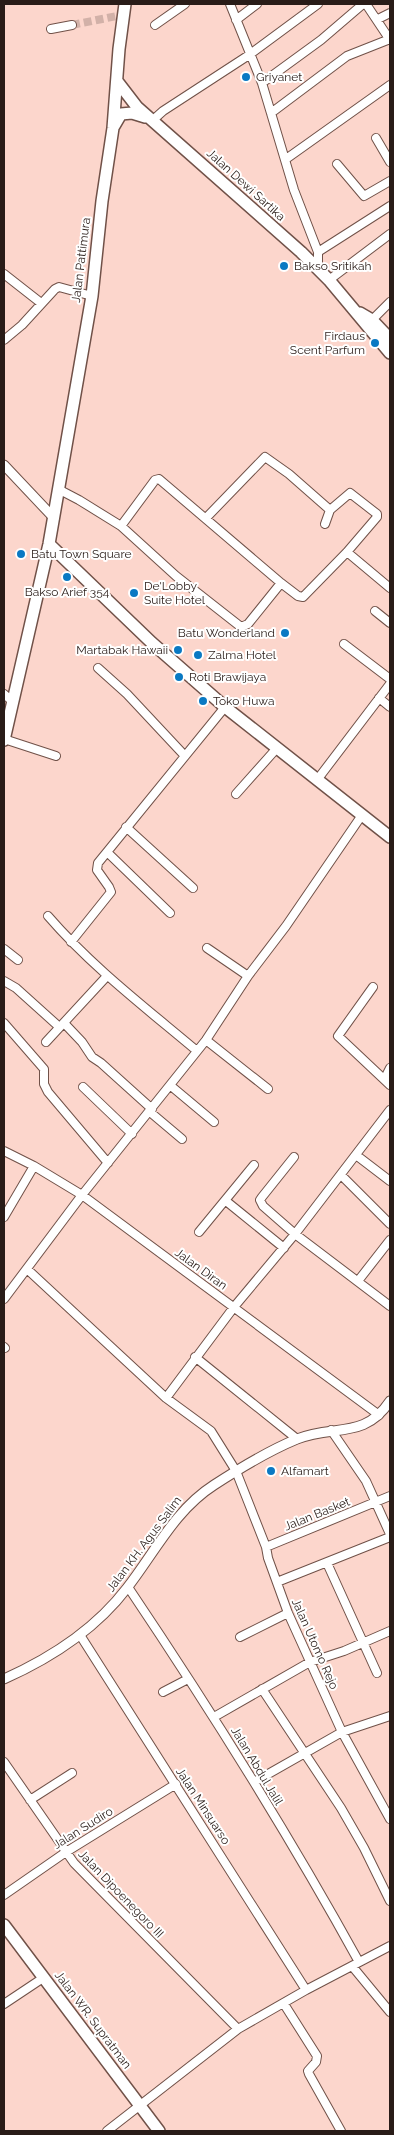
<svg xmlns="http://www.w3.org/2000/svg" width="394" height="2135" font-family="Raleway,sans-serif">
<rect width="100%" height="100%" fill="#fcd6cc"/>
<g fill="none" stroke-linecap="round" stroke-linejoin="round">
<path stroke="#d2b1a8" stroke-width="8" stroke-dasharray="8 4" stroke-linecap="butt" d="M72 25 122 15"/>
<g stroke="#705148" stroke-width="10">
<path id="minor" d="M230 4 262 83 294 190 318 252V269
M366 4 390 40
M378 19 390 13
M236 20 257 4
M155 25 185 4
M51 29 72 25
M262 83 321 40 363 4
M271 113 347 56 390 39
M153 120 163 111 249 55 318 4
M376 138 390 162
M286 159 390 85
M337 164 364 196 390 181
M318 252 390 206
M4 274 41 303
M329 280 390 234
M372 320 390 302
M4 340 22 325 55 289 59 287 92 296
M58 489 79 500 121 526 176 576 241 627 248 624 281 583
M206 518 265 457 289 474 330 510 325 524
M121 526 155 480 159 479 281 583 298 596 303 597 347 552 377 517V514L350 493 330 510
M347 552 390 588
M375 611 390 623
M344 644 390 679
M98 668 127 694 185 756
M4 694 12 701
M379 698 390 707
M4 739 56 756
M317 780 390 684
M236 794 277 748
M126 827 193 888
M107 852 170 913
M48 916C92 967 146 1008 197 1051
M71 942 111 892 109 887 97 870 98 863 225 707
M207 948 248 976
M4 949 18 960
M4 981 16 988 56 1024
M373 987 338 1036 390 1085
M4 1023 44 1069V1084L48 1092 108 1163
M64 1023 82 1042 92 1057 101 1063 152 1109
M206 1040 268 1089
M46 1042 107 976
M390 1068 387 1074 390 1077
M171 1086 214 1122
M83 1087 132 1134
M150 1112 182 1139
M4 1151 34 1166 82 1195 379 1415
M356 1155 390 1181
M294 1157 262 1197 260 1200 263 1206 295 1234 390 1306
M341 1175 390 1224
M226 1201 284 1248
M4 1217 34 1166
M199 1232 254 1165
M27 1269 166 1398 211 1431 236 1471 266 1547 268 1558 288 1613 342 1732 390 1819
M358 1281 390 1240
M4 1299 82 1195 206 1040 248 976 286 926 362 815
M4 1347 5 1348
M195 1357 297 1439
M166 1398 234 1307 295 1234 390 1110
M331 1430 366 1481 390 1534
M266 1547 390 1496
M327 1563 377 1673
M277 1582 390 1537
M128 1587C210 1709 288 1833 359 1962
M80 1635 306 1990
M240 1637 288 1613
M262 1689 341 1808 364 1848 390 1901
M163 1692 188 1679
M214 1717 310 1662 344 1651 390 1631
M4 1762 74 1863 238 2029
M254 1782 342 1732 390 1716
M30 1800 72 1773
M4 1895 66 1852 176 1784
M352 1966 390 2012
M4 2004 43 1978
M284 2004 317 2056 316 2062 308 2071 309 2074 341 2131
M107 2131 238 2029 306 1990 390 1946"/>
</g>
<g stroke="#705148" stroke-width="11">
<path id="tertiary" d="M4 465 54 518
M4 1679C51 1658 95 1630 127 1588 155 1552 175 1510 214 1485 240 1468 268 1451 297 1439 334 1424 364 1440 390 1401"/>
</g>
<g stroke="#705148" stroke-width="14">
<path id="primary" d="M117 81 137 107 301 252 329 280 390 353
M114 126 121 114 132 113 145 117
M360 313 372 320 390 339
M49 544 152 643 225 707 390 837
M4 740 49 544 92 296 102 201 113 128 119 49 125 4
M4 1925 159 2131"/>
</g>
<use href="#minor" stroke="#fff" stroke-width="8"/>
<use href="#tertiary" stroke="#fff" stroke-width="9"/>
<use href="#primary" stroke="#fff" stroke-width="11"/>
</g>
<g fill="#0a79c3" stroke="#fff" stroke-width="2">
<circle cx="246" cy="77" r="5"/>
<circle cx="284" cy="266" r="5"/>
<circle cx="375" cy="343" r="5"/>
<circle cx="21" cy="554" r="5"/>
<circle cx="67" cy="577" r="5"/>
<circle cx="134" cy="593" r="5"/>
<circle cx="285" cy="633" r="5"/>
<circle cx="178" cy="650" r="5"/>
<circle cx="198" cy="655" r="5"/>
<circle cx="179" cy="677" r="5"/>
<circle cx="203" cy="701" r="5"/>
<circle cx="271" cy="1471" r="5"/>
</g>
<g text-anchor="middle" dominant-baseline="central" stroke-width="4" stroke-linejoin="round" paint-order="stroke">
<g font-size="12" fill="#291c18" stroke="#fff" text-anchor="start">
<text x="256" y="77">Griyanet</text>
<text x="294" y="266">Bakso Sritikah</text>
<text x="365" y="336" text-anchor="end">Firdaus<tspan x="365" dy="14">Scent Parfum</tspan></text>
<text x="31" y="554">Batu Town Square</text>
<text x="144" y="586">De'Lobby<tspan x="144" dy="14">Suite Hotel</tspan></text>
<text x="67" y="592" text-anchor="middle">Bakso Arief 354</text>
<text x="275" y="633" text-anchor="end">Batu Wonderland</text>
<text x="168" y="650" text-anchor="end">Martabak Hawaii</text>
<text x="208" y="655">Zalma Hotel</text>
<text x="189" y="677">Roti Brawijaya</text>
<text x="213" y="701">Toko Huwa</text>
<text x="281" y="1471">Alfamart</text>
</g>
<g font-size="12" fill="#291c18" stroke="#fff">
<text transform="translate(246 185) rotate(42)">Jalan Dewi Sartika</text>
<text transform="translate(81 260) rotate(-83)">Jalan Pattimura</text>
<text transform="translate(201 1269) rotate(36)">Jalan Diran</text>
<text transform="translate(317 1514) rotate(-22)">Jalan Basket</text>
<text transform="translate(144 1544) rotate(-53)">Jalan KH. Agus Salim</text>
<text transform="translate(315 1644) rotate(66)">Jalan Utomo Rejo</text>
<text transform="translate(257 1766) rotate(59)">Jalan Abdul Jalil</text>
<text transform="translate(203 1806) rotate(57)">Jalan Minsuarso</text>
<text transform="translate(83 1828) rotate(-32)">Jalan Sudiro</text>
<text transform="translate(121 1894) rotate(46)">Jalan Dipoenegoro III</text>
<text transform="translate(93 2020) rotate(53)">Jalan WR. Supratman</text>
</g>
</g>
<rect width="394" height="2135" fill="none" stroke="#291c18" stroke-width="10"/>
</svg>
